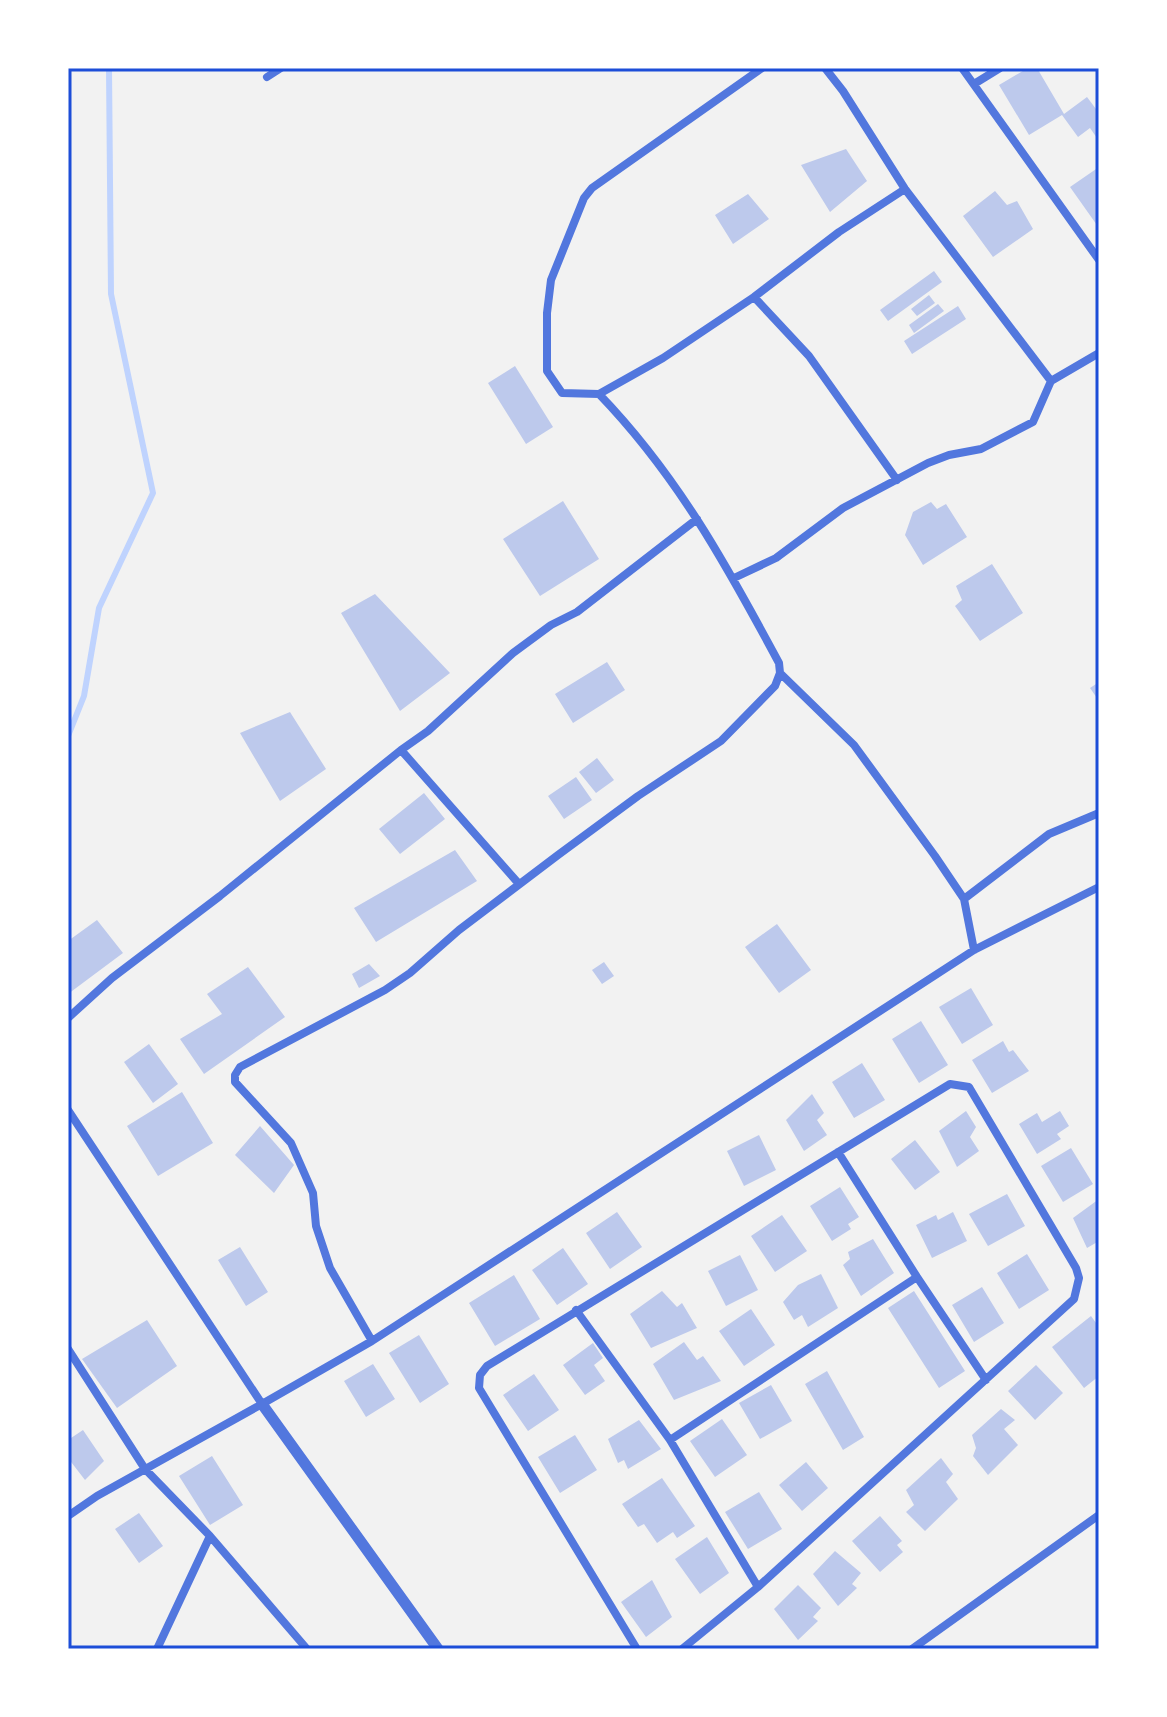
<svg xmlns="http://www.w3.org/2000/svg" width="1167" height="1717" font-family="Cabin,sans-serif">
<rect width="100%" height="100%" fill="#f2f2f2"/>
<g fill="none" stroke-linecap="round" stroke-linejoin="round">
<path stroke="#bfd3fe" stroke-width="6" d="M68 736 84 696 99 608 153 493 111 294 109 68"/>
</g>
<path fill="#bdc9ec" d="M1028 68H1037L1064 114 1087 97 1099 113V141L1090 128 1078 137 1062 115 1029 135 999 85Z
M846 149 867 181 830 212 801 165Z
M1099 167V228L1070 187Z
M995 191 1007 205 1017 201 1033 229 993 257 963 216Z
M748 194 769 219 733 244 715 215Z
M934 271 942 282 888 321 880 310Z
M929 295 935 303 917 316 911 309Z
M938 304 944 311 914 333 909 325Z
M958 306 966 319 912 354 904 341Z
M515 366 553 427 526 444 488 383Z
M563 501 599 559 540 596 503 539Z
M931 502 937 509 946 504 967 537 923 565 905 535 913 512Z
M992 564 1023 613 980 641 955 606 962 600 956 586Z
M375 594 450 673 400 711 341 613Z
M607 662 625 690 573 723 555 694Z
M1099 682V701L1090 688Z
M290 712 326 769 280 801 240 733Z
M597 758 614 780 596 793 579 772Z
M576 777 592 800 564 819 548 796Z
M424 793 445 819 400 854 379 829Z
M455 850 477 881 376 942 354 908Z
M97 920 123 953 68 994V941Z
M777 924 811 970 779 993 745 947Z
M604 962 614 976 602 984 592 970Z
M369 964 380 976 359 988 352 974Z
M248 967 285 1017 204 1074 180 1039 222 1014 207 994Z
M971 988 993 1025 962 1044 939 1007Z
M921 1021 948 1065 919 1083 892 1039Z
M1003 1041 1009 1052 1013 1050 1029 1071 992 1093 972 1060Z
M149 1044 178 1084 153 1103 124 1062Z
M862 1063 885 1100 854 1118 832 1082Z
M182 1092 213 1143 158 1176 127 1126Z
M812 1094 824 1113 817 1120 827 1135 804 1151 786 1120Z
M966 1111 976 1127 970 1137 979 1151 957 1167 939 1131Z
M1060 1111 1069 1126 1057 1134 1061 1139 1037 1154 1019 1124 1037 1113 1042 1122Z
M260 1126 294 1165 274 1193 235 1155Z
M759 1135 776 1170 744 1186 727 1151Z
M915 1140 940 1172 915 1190 891 1159Z
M1071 1148 1093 1184 1063 1202 1041 1166Z
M840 1187 859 1217 848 1224 851 1229 832 1241 810 1206Z
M1007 1194 1025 1226 988 1246 969 1214Z
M1099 1199V1241L1087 1248 1073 1218Z
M617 1212 642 1247 610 1269 586 1233Z
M953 1212 967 1241 932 1258 916 1225 936 1215 938 1220Z
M782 1215 807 1251 775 1272 751 1236Z
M873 1239 894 1273 861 1296 843 1265 850 1259 848 1252Z
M240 1247 268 1292 246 1306 218 1260Z
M563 1248 588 1284 557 1305 532 1270Z
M1027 1254 1049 1290 1019 1309 997 1273Z
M740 1255 758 1290 726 1306 708 1271Z
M821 1274 838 1308 808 1327 802 1315 794 1320 783 1302 798 1285Z
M514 1275 540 1319 495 1346 469 1303Z
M982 1287 1004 1323 974 1342 952 1305Z
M662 1291 677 1307 682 1303 697 1328 651 1348 630 1314Z
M914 1291 965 1371 939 1388 888 1308Z
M751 1309 775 1345 744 1366 719 1331Z
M1091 1316 1099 1327V1376L1084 1388 1052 1347Z
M147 1320 177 1366 117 1408 82 1359Z
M419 1335 449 1384 420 1403 389 1353Z
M684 1342 697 1360 703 1356 721 1381 674 1400 653 1364Z
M593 1343 603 1358 594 1365 605 1381 585 1395 563 1365Z
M373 1364 395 1399 366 1417 344 1381Z
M1036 1365 1063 1393 1035 1420 1008 1391Z
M827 1371 864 1437 843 1450 805 1384Z
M534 1374 559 1410 528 1431 503 1395Z
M771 1385 792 1421 760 1439 739 1403Z
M1001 1409 1015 1420 1004 1429 1018 1445 988 1475 973 1456 976 1448 972 1435Z
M722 1419 747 1455 715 1477 690 1441Z
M639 1420 661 1449 628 1469 624 1460 618 1463 608 1439Z
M83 1430 104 1461 85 1480 68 1458V1440Z
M575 1435 597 1470 560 1493 538 1457Z
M212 1456 243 1505 210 1525 179 1476Z
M941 1458 953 1474 946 1482 958 1499 925 1531 906 1512 914 1505 906 1490Z
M806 1462 828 1488 802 1511 779 1485Z
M662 1478 695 1526 677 1538 673 1532 657 1543 644 1524 638 1527 622 1504Z
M759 1492 782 1529 748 1549 725 1512Z
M139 1513 163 1546 139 1563 115 1529Z
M880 1516 902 1541 897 1545 903 1552 880 1572 852 1541Z
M707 1537 729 1573 700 1594 675 1559Z
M835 1551 861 1573 852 1584 857 1588 838 1606 813 1574Z
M652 1580 672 1617 646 1637 621 1602Z
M798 1585 821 1608 813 1617 818 1621 798 1640 774 1609Z"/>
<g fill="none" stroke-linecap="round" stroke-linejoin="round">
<path stroke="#5277de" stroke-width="8" d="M825 68 843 91 905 189 1051 381 1099 353
M962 68 1099 260
M267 77 281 68
M974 84 1000 68
M754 297 809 356 897 480
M599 394 663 358 754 297 839 232 905 189
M734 578 776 558 843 508 928 463 949 455 981 449 1033 422 1051 381
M780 673 854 745 935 856 964 899 974 950
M401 750 519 884
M964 899 1049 834 1099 813
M68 1018 112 978 220 896 401 750 428 731 513 653 551 625 577 612 697 519
M68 1110 262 1404 97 1496 68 1516
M838 1152 917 1277 986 1380
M576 1310 670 1440 758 1587
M372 1341 330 1268 316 1226 313 1193 291 1143 235 1082V1075L240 1067 385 990 410 973 459 930 558 855 638 796 721 741 775 686 780 673 779 663C726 564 677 475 599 394L562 393 547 371V313L551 280 584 198 592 188 762 68
M68 1349 145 1469 210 1536 307 1649
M262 1404 372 1341 974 950 1099 887
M670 1440 917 1277
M157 1649 210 1536
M637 1649 479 1388 480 1375 487 1366 950 1084 969 1087 1076 1268 1079 1278 1074 1299 758 1587 682 1649
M912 1649 1099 1515"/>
<path stroke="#5277de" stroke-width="11" d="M262 1404 438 1649"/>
</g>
<rect width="1167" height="1717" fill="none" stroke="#ffffff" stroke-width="140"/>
<rect x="70" y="70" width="1027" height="1577" fill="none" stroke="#1d4ed8" stroke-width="3"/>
</svg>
